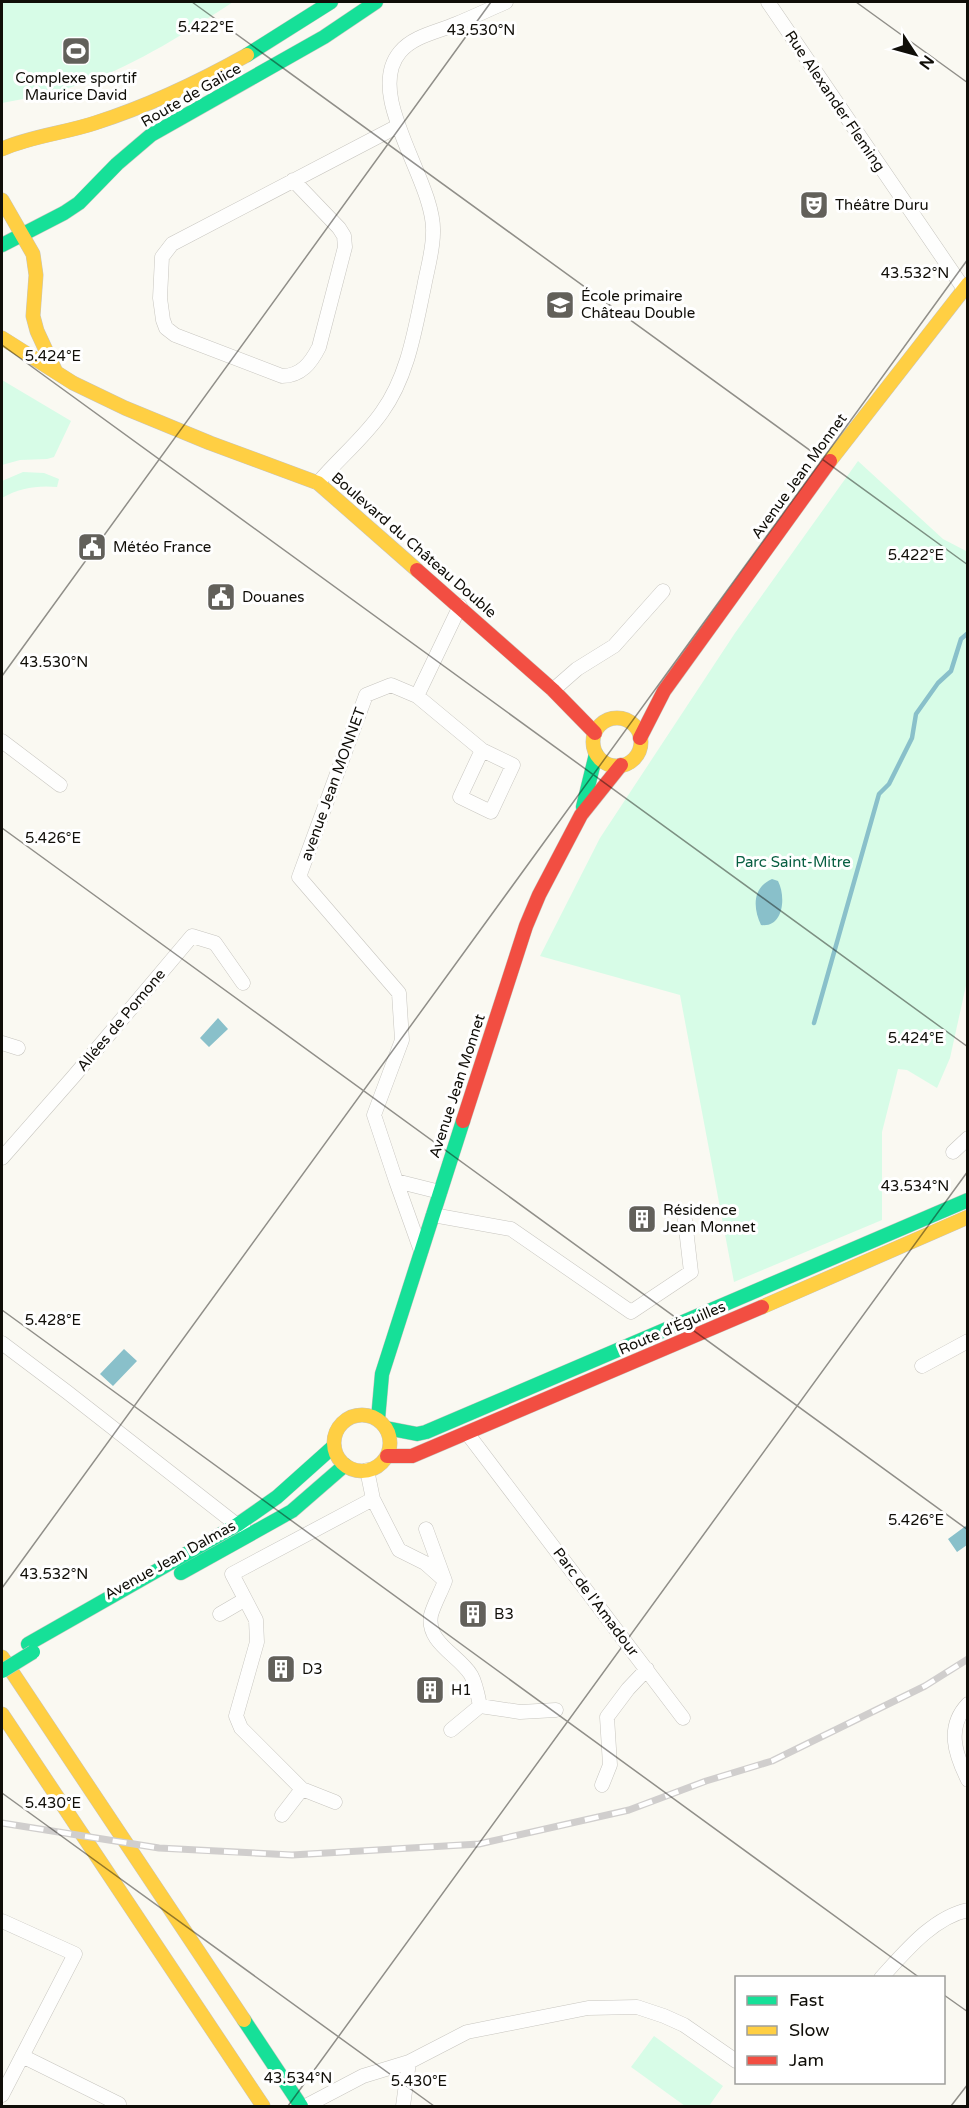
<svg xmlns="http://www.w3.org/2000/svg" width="969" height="2108" font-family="'Varela Round',sans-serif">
<rect width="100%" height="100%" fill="#faf9f2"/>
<path fill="#d7fce7" d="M2 2H233C189 31 137 64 87 82 59 92 30 98 2 103Z
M2 380 71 421 54 457 47 459 20 460 2 465Z
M858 461 943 539 968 552 967 981 950 1058 937 1088 907 1070 898 1069 882 1132V1220L734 1282 680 995 540 956 600 838 735 633Z
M23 472 44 473 59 479 57 487C38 485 19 488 2 498V481Z
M654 2036 723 2086 709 2106H685L631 2067Z"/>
<path fill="#89c0ca" d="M772 879 778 881C786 896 784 928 761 925 753 908 752 888 772 879Z
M218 1018 228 1029 209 1047 200 1038Z
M124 1349 137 1361 113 1386 100 1374Z
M967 1525V1545L957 1552 948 1539Z"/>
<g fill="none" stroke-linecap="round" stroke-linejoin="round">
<path stroke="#89c0ca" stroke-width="4.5" d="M814 1023 879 794 889 784 912 738 916 714 938 683 951 671 961 639 968 633"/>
<g stroke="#c7c5bf" stroke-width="15">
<path id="street" d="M768 2 964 289
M293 180 339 228 344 236 345 247 319 347C311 363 301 376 282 376L175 335 166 328 163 320 160 298 162 257 172 244 398 126
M318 483C339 458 364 438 382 412 408 376 415 329 424 287 427 270 433 251 433 233 436 182 363 96 400 52 413 36 437 32 456 24 473 17 490 9 506 2
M553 690 577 669 614 646 663 591
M417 696 460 606
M2 741 60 785
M2 1043 18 1048
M953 1152 968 1138
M2 1158 74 1076 192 936 215 943 243 983
M396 1181 421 1251
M440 1192 396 1181 374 1115 402 1040 399 993 299 877 366 695 391 685 417 696 482 750 460 797 491 812 513 765 482 750
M433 1215 511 1229 631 1312 691 1272 685 1220
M2 1343 67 1392 237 1525 243 1526
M922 1366 968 1341
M467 1433 683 1718
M367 1470 373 1499 399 1550 425 1563 443 1579
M426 1529 445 1581C441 1592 434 1604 431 1615 426 1643 459 1655 471 1675 476 1684 478 1696 480 1706
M220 1614 244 1600
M968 1704C946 1727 955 1754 968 1780
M451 1730 480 1706 520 1712 556 1710
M602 1785 610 1765 607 1717 628 1689 647 1669
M335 1802 302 1789 241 1728 236 1716 257 1642 256 1620 232 1574 373 1499
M282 1815 302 1789
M2 1921 75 1954 2 2095
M881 1978C904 1953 933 1917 968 1910
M22 2056 119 2104 117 2106
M306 2106 363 2076 409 2062 467 2032 588 2008 637 2007 664 2016 684 2025 736 2061
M403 2106 409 2062"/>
</g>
<g stroke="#c7c5bf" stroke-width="15">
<path id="fast" d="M247 55 331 2
M2 245 64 213 79 203 117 164 151 135 324 37 376 2
M583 807 596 754
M378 1419 382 1374 463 1121
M386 1428 417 1434 426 1432 968 1200
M181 1573 292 1511 345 1465
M28 1644 237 1525 277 1497 334 1446
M244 2020 301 2106"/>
</g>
<g stroke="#c7c5bf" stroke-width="15">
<path id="slow" d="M2 149C31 136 65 133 95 123 148 106 199 82 247 55
M2 200 33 254 36 275 33 316 37 331 55 370
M2 338 73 383 125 408 210 443 318 483 417 570
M830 461 968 284
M593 742a24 24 0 1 1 48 0a24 24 0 1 1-48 0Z
M762 1307 968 1217
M334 1443a28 28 0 1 1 56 0a28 28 0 1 1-56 0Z
M2 1657 244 2020
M2 1714 263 2106"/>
</g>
<g stroke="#c7c5bf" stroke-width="15">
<path id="jam" d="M417 570 553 690 595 733
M640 738 664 691 830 461
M463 1121 526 926 539 895 581 815 621 765
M387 1456H412L762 1307"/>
</g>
<use href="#street" stroke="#fefefd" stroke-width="14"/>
<use href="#fast" stroke="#16e098" stroke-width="14"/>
<use href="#slow" stroke="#ffcf43" stroke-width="14"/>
<use href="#jam" stroke="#f24e42" stroke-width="14"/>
<g stroke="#d0cecd" stroke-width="7">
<path id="rail" d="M2 1823 159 1848 292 1855 479 1844 629 1810 706 1781 772 1761 925 1686 968 1659"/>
</g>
<use href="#rail" stroke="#fff" stroke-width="4.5" stroke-dasharray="14" stroke-linecap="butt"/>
<g stroke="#c7c5bf" stroke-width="15" stroke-linecap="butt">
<path id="fast-bridge" d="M2 1671 33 1652"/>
</g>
<use href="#fast-bridge" stroke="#16e098" stroke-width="14"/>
</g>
<path fill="none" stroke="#100e08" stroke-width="1.5" stroke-opacity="0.45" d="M192 2 968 565M856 2 968 83M2 345 968 1047M2 676 491 2M2 828 968 1530M2 1310 920 1978M2 1588 968 259M2 1793 434 2106M944 1995 968 2012M288 2106 968 1171M951 2106 968 2084"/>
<defs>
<g id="stadium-square" transform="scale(1.5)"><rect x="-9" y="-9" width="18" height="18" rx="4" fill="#62605a" stroke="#fff"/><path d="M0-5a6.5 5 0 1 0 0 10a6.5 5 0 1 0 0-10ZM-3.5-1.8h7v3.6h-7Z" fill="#fff"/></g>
<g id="theatre-square" transform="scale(1.5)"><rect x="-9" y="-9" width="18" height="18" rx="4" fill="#62605a" stroke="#fff"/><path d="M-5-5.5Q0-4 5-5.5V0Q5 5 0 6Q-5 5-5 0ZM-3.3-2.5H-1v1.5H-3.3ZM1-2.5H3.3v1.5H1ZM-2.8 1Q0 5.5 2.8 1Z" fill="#fff"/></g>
<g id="school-square" transform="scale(1.5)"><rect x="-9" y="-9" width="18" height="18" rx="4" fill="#62605a" stroke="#fff"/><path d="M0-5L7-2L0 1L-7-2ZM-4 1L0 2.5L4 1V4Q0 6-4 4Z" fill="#fff"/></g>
<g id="civic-square" transform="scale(1.5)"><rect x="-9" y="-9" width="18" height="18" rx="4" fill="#62605a" stroke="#fff"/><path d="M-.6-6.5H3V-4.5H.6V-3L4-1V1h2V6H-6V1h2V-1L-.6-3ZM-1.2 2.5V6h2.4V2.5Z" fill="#fff"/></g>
<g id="building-square" transform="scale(1.5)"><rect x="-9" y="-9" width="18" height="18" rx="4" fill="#62605a" stroke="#fff"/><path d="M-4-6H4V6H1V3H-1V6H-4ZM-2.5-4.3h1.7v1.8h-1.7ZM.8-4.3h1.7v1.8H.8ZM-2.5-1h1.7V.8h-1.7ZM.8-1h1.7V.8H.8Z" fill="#fff"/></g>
</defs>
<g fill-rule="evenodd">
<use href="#stadium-square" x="76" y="51"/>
<use href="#theatre-square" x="814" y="205"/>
<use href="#school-square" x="560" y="305"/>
<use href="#civic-square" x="92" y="547"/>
<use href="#civic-square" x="221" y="597"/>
<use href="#building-square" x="642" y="1219"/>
<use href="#building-square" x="473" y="1614"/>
<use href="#building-square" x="281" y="1669"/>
<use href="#building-square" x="430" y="1690"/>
</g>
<g text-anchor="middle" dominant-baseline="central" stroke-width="6" stroke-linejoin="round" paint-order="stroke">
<g font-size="15" fill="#100e08" stroke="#fff" text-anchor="start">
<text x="76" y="78" text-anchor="middle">Complexe sportif<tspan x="76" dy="17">Maurice David</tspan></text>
<text x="835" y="205">Théâtre Duru</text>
<text x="581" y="296">École primaire<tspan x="581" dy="17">Château Double</tspan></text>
<text x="113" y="547">Météo France</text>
<text x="242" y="597">Douanes</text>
<text x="663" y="1210">Résidence<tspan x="663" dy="17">Jean Monnet</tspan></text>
<text x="494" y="1614">B3</text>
<text x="302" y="1669">D3</text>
<text x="451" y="1690">H1</text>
</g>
<g font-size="15" fill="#100e08" stroke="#fff">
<text transform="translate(191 95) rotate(-30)">Route de Galice</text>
<text transform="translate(835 101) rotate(56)">Rue Alexander Fleming</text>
<text transform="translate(799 476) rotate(-54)">Avenue Jean Monnet</text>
<text transform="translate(414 545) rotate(41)">Boulevard du Château Double</text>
<text transform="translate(333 784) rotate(-70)">avenue Jean MONNET</text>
<text transform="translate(121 1020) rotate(-50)">Allées de Pomone</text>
<text transform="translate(457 1086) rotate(-72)">Avenue Jean Monnet</text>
<text transform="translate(672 1328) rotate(-23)">Route d'Éguilles</text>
<text transform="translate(170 1560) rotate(-29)">Avenue Jean Dalmas</text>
<text transform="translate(596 1602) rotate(53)">Parc de l'Amadour</text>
</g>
<g font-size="15" fill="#085f42" stroke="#fff">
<text x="793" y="862">Parc Saint-Mitre</text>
</g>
</g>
<g font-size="15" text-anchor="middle" fill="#100e08" stroke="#fff" stroke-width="6" stroke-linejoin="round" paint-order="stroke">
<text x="206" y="32">5.422°E</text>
<text x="481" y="35">43.530°N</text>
<text x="915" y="278">43.532°N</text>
<text x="53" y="361">5.424°E</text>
<text x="916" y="560">5.422°E</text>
<text x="54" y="667">43.530°N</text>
<text x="53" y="843">5.426°E</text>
<text x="916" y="1043">5.424°E</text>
<text x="915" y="1191">43.534°N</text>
<text x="53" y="1325">5.428°E</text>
<text x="916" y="1525">5.426°E</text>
<text x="54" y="1579">43.532°N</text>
<text x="53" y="1808">5.430°E</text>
<text x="298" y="2083">43.534°N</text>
<text x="419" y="2086">5.430°E</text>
</g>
<rect width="969" height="2108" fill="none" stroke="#100e08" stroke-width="6"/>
<rect x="735" y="1976" width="210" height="108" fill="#ffffff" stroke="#9f9f9c" stroke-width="1.5"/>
<rect x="747" y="1996" width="30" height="9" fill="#16e098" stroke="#9f9f9c" stroke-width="1.5"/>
<text x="789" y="2006" font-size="18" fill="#100e08">Fast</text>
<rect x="747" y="2026" width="30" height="9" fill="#ffcf43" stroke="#9f9f9c" stroke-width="1.5"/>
<text x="789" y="2036" font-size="18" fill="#100e08">Slow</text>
<rect x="747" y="2056" width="30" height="9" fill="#f24e42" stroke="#9f9f9c" stroke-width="1.5"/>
<text x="789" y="2066" font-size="18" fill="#100e08">Jam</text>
<g transform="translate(915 54) rotate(126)" stroke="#ffffff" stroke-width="4.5" paint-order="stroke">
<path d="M0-4.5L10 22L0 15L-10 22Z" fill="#100e08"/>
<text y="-9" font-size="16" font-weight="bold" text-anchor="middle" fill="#100e08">N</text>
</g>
</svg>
